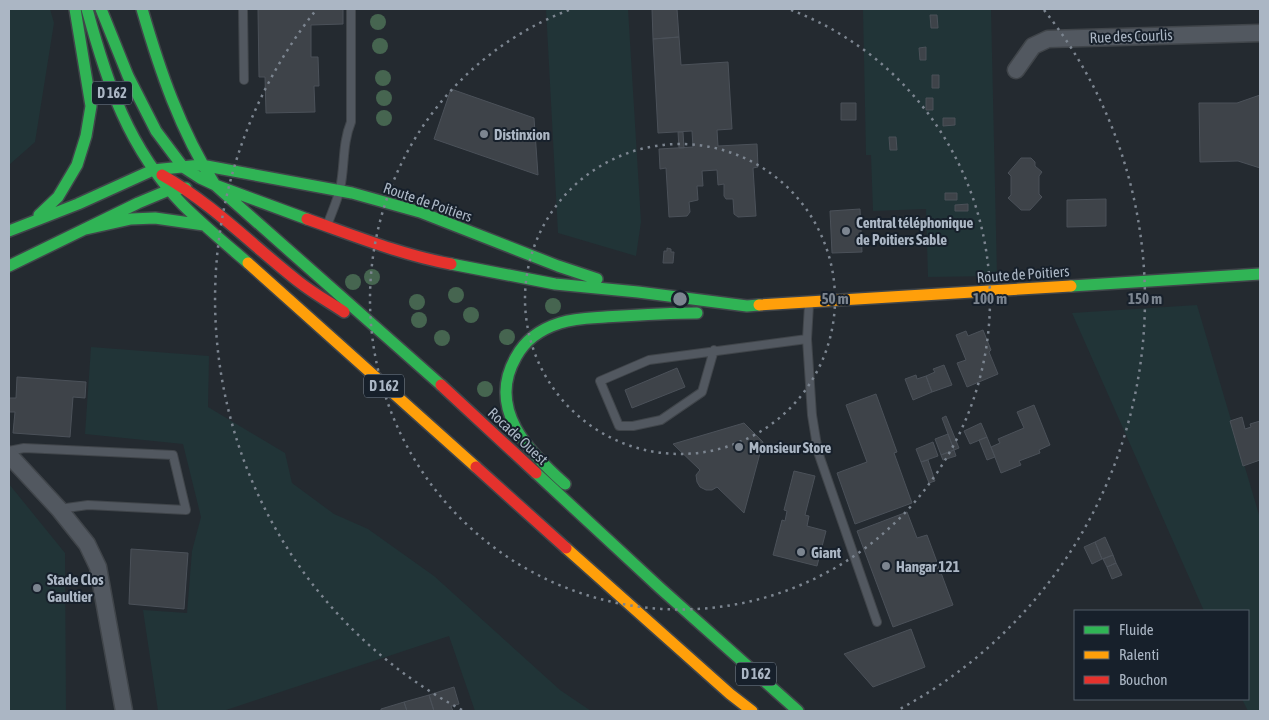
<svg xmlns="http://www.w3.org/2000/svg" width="1269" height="720" font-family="'Asap Condensed',sans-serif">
<rect width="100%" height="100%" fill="#242a30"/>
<path fill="#213437" d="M9 9H50L54 23 35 142 9 165Z
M546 9H628L641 222 636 256 558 233Z
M863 9H991L997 276 928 277 926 209 873 211 871 155H866Z
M1197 305 1260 518V711H1248L1242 699H1248V611H1204L1072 313Z
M91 347 209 356 208 407 285 453 292 483 334 514 368 529 434 576 560 690 591 711H475L449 636 223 711H158L143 610 187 613 192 551 201 517 183 444 85 434Z
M9 484 65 553 66 711H9Z"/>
<path fill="#3e4349" stroke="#4b5159" d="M258 9H343V24L311 25V57H318L319 86H314L315 112 266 113 265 77H259Z
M652 9H677L679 37 653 39Z
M930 15H937L938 28H931Z
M679 37 681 65 728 62 732 129 717 130 718 146 757 144 758 167 753 168 756 216 738 217 734 214 733 199H726L724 196V184L718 185 717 170 702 171 703 186H697L698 200 689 202 690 212 687 216 669 217 666 168 660 169 659 149 693 147 692 131 658 133 653 39Z
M926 47V60H920L919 48Z
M932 75H939V88H932Z
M451 89 534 118 538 175 434 139Z
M1260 95V168L1238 161 1200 162 1199 103H1237Z
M926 98H933V110H926Z
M841 103H856V120H841Z
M943 118H955V125L943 126Z
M678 132H683L684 148H679Z
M889 137H896L897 150H890Z
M1021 158H1031L1035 162V166L1042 172 1039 176V194L1042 197 1030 210H1021L1008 198 1011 195V176L1008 173Z
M945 193H957V200H945Z
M1106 199V226L1067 227V200Z
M968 204V211H955V205Z
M860 209 862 252 832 253 830 211Z
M667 248 671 249V252H674L673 263H663L664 251H667Z
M983 330 991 350 989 352 998 374 967 387 957 363 966 360 956 335 966 331 968 336Z
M944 365 952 385 932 392 926 376 935 372 933 369Z
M677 368 685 387 632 408 625 390Z
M916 375 917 379 926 376 932 392 913 400 905 379Z
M17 377 86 382 85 398 73 397 70 437 13 433 15 412H9V398H16Z
M876 394 897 452 894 453 912 503 855 524 837 473 867 462 846 405Z
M1034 405 1050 445 1039 450 1040 453 1019 461 1021 465 1001 473 991 447 1000 443 998 439 1024 428 1017 412Z
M946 416 959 448 954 450 942 418Z
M1242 417 1245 429 1251 427 1250 424 1260 421V460L1243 466 1230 421Z
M744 423 763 442 744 513 717 487 712 490H706L700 487 697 482 696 475 700 470 673 444Z
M981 423 987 437 970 444 964 431Z
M948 434 954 450 941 455 935 439Z
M987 437 995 457 987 460 979 440Z
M933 442 938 456 921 462 916 449Z
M954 450 956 456 943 460 941 455Z
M928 460 935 481 929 483 921 462Z
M794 471 815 476 805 515 809 516 807 526 826 531 817 566 773 555 782 520 785 521 787 511 784 510Z
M907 512 917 538 927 535 953 605 893 627 857 531Z
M1105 537 1113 555 1102 559 1095 542Z
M1095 542 1102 559 1092 564 1084 547Z
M131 549 188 553 184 609 129 604Z
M1113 555 1116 563 1107 567 1103 559Z
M1116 563 1122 575 1112 579 1107 567Z
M911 629 925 667 873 687 844 654Z
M454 687 459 704 451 706 453 711H434L429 695Z
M429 695 434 711H407L404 702Z
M404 702 407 711H381V709Z"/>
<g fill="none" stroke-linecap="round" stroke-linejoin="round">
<g stroke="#40454a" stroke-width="10">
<path id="lane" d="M243 9 244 80
M328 223C332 212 337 201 340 189 345 166 342 144 351 122V9
M809 305 807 339 812 415 818 452 877 622
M714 350 702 392 661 420 633 426H619L600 381 649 360 807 339
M9 451 24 448 173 455 186 510 88 505 59 509"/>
</g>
<g stroke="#40454a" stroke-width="19">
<path id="street" d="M1016 70 1033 46 1048 39 1260 33
M9 455 59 509 87 544 98 567 124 711"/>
</g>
<g stroke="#40454a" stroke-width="14">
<path id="fast" d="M87 9C107 83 128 148 183 205 203 225 226 244 248 263
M101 9 128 76 156 131 183 167 200 178 215 185 307 219
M142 9C160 71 180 130 215 185L441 385
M39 215 58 197 77 165 86 136 91 106 75 9
M86 229 131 219 155 218 204 225
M9 231 78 204 153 170 201 165 352 193 420 212 558 266 597 279
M451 264 555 284 638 292 747 306 759 305
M9 266 138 203 169 190 186 188
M1071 286 1260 274
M536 473 660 588 798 711
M565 484C529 452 486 409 516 357 525 340 541 329 560 323 575 318 590 318 605 317 636 315 666 313 697 313"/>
</g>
<g stroke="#40454a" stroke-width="14">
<path id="slow" d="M248 263 476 467
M759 305 1071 286
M566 548 730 694 752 711"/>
</g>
<g stroke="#40454a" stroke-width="14">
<path id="jam" d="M162 175C213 204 253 246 299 282 313 293 329 302 344 312
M307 219C355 236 402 255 451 264
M441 385 536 473
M476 467 566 548"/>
</g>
<use href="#lane" stroke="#525860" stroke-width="8"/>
<use href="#street" stroke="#525860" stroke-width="16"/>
<use href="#fast" stroke="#30b455" stroke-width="11"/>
<use href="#slow" stroke="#ff9f0a" stroke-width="11"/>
<use href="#jam" stroke="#e5322d" stroke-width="11"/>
</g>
<g fill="#466550">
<circle cx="378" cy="22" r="8"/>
<circle cx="380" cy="46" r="8"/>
<circle cx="383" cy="78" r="8"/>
<circle cx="384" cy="98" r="8"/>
<circle cx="384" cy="118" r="8"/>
<circle cx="372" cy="277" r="8"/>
<circle cx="353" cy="282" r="8"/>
<circle cx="456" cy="295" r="8"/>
<circle cx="417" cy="302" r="8"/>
<circle cx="553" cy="306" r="8"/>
<circle cx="471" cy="315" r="8"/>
<circle cx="419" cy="320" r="8"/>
<circle cx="507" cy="337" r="8"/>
<circle cx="442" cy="338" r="8"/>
<circle cx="485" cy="389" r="8"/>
</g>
<g fill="none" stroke="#7c8590" stroke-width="2.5" stroke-dasharray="2.5 5">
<circle cx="680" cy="299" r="155"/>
<path d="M791 10A310 310 0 1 1 569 10"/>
<path d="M462 710A465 465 0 0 1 316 10M1044 10A465 465 0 0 1 898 710"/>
</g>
<g fill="#7c8590" stroke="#17202b" stroke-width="2">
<circle cx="484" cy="134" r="5"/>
<circle cx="846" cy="231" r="5"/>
<circle cx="739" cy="447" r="5"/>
<circle cx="801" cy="552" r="5"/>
<circle cx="886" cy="566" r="5"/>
<circle cx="37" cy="588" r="5"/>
</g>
<g text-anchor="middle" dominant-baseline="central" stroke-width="4" stroke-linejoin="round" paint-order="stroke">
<g fill="#17202b" stroke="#7f8996" stroke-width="1">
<rect x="92" y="81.5" width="40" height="23" rx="4"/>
<rect x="364" y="374.5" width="40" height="23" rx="4"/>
<rect x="736" y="662.5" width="40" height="23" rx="4"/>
</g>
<g font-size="14" font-weight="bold" fill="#abb6c4">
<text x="112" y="93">D 162</text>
<text x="384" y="386">D 162</text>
<text x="756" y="674">D 162</text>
</g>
<g font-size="15" fill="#abb6c4" stroke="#17202b">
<text transform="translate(1131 36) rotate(-2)">Rue des Courlis</text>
<text transform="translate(428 202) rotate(19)">Route de Poitiers</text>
<text transform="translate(1023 274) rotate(-4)">Route de Poitiers</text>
<text transform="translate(518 436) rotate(43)">Rocade Ouest</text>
</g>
<g font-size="15" font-weight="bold" fill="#abb6c4" stroke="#17202b" text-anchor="start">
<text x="494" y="134">Distinxion</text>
<text x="856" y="222">Central téléphonique<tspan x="856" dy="17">de Poitiers Sable</tspan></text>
<text x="749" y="447">Monsieur Store</text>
<text x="811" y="552">Giant</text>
<text x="896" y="566">Hangar 121</text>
<text x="47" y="579">Stade Clos<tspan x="47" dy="17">Gaultier</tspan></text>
</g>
</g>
<circle cx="680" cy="299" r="8" fill="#7c8590" stroke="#17202b" stroke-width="2.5"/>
<g font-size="15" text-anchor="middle" font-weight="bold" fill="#7c8590" stroke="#17202b" stroke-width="4" stroke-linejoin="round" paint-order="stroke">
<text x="835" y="304">50 m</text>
<text x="990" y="304">100 m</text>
<text x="1145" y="304">150 m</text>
</g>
<rect width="1269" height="720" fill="none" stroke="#abb6c4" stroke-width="20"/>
<rect x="1074" y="610" width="175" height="90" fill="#17202b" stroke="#525c68"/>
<rect x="1084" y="626" width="25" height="8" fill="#30b455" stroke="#525c68"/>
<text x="1119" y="635" font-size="15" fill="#abb6c4">Fluide</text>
<rect x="1084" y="651" width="25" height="8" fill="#ff9f0a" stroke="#525c68"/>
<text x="1119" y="660" font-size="15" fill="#abb6c4">Ralenti</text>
<rect x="1084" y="676" width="25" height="8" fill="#e5322d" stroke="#525c68"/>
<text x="1119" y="685" font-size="15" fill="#abb6c4">Bouchon</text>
</svg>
